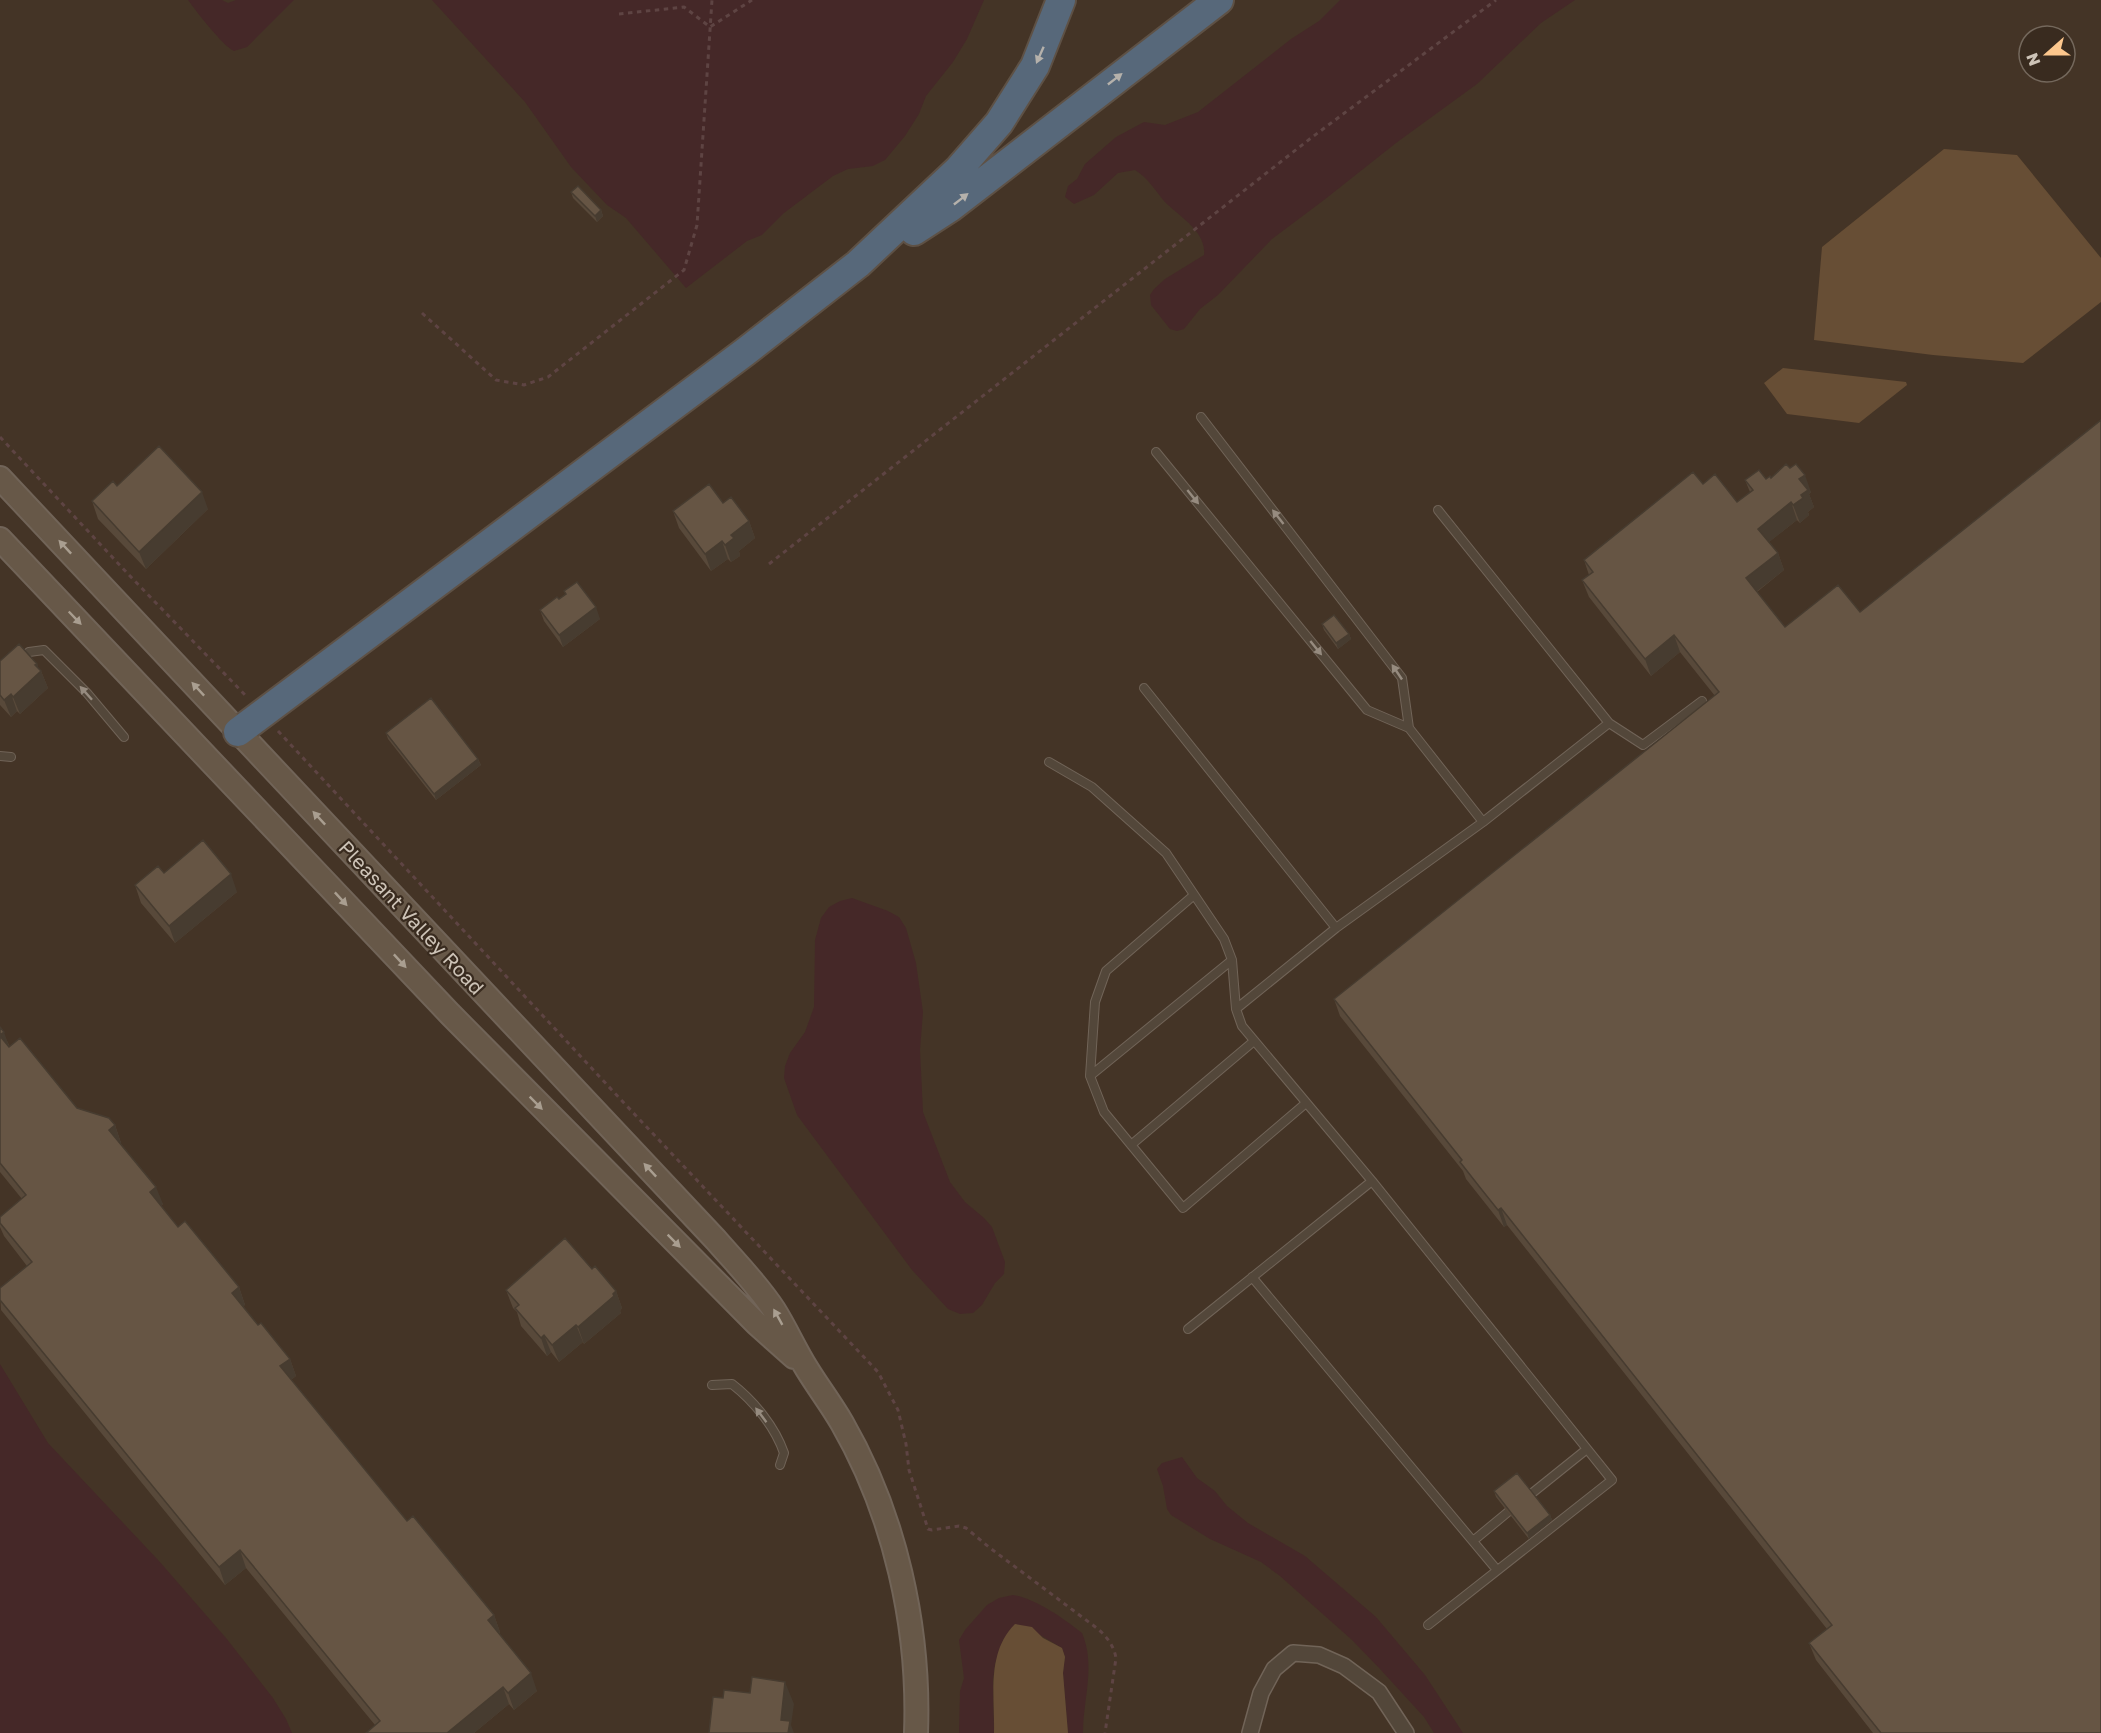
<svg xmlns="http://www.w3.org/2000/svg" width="2101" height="1733" font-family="'Golos Text',sans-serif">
<rect width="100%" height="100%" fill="#443426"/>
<path fill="#452828" d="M188 0H222L228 3 236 0H294L247 47 234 51C223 46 196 11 188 0Z
M432 0H984L967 39 953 62 926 96 919 114 905 136 885 160 873 166 848 169 833 176 784 213 762 235 747 241 686 288 626 218 607 205 571 167 525 102Z
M1340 0H1575L1541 23 1477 84 1396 143 1324 200 1272 239 1218 295 1200 309 1184 329 1177 331 1170 329 1151 305 1150 295 1154 289 1165 279 1204 255C1207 231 1178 216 1164 201 1155 190 1147 177 1135 170L1118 173 1094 195 1074 204 1065 197 1068 186 1077 179 1085 164 1116 137 1144 122 1165 125 1198 112 1291 39 1319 21Z
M852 898 888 911 899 917 906 928 916 963 923 1012 920 1050 923 1112 950 1182 965 1202 984 1218 992 1227 1005 1262 1004 1274 995 1283 982 1305 973 1313 960 1314 948 1309 912 1270 797 1115 784 1078 785 1066 790 1053 805 1032 814 1007 815 940 821 918 829 907 840 901Z
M0 1364 48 1443 159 1561 226 1638 273 1698 286 1719 292 1733H0Z
M1182 1457 1197 1478 1215 1491 1227 1506 1248 1523 1305 1556 1376 1617 1425 1675 1463 1733H1434L1424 1717 1380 1669 1352 1640 1280 1576 1261 1562 1210 1539 1171 1515 1167 1509 1163 1486 1157 1469 1162 1463Z
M1013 1595C1036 1599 1063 1618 1082 1633 1096 1666 1083 1699 1083 1733H1068L1063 1673 1065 1657 1062 1648 1040 1635 1004 1638 995 1664 993 1680 994 1733H959L960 1691 964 1678 959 1640 965 1630 987 1605 999 1598Z"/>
<path fill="#674e35" d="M1944 149 2017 155 2101 258V302L2023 363 1933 355 1814 340 1822 247Z
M1783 368 1906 382 1907 385 1859 423 1787 414 1764 383Z
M1015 1624 1032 1627 1043 1638 1062 1648 1065 1657 1063 1673 1068 1733H994C995 1696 986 1653 1015 1624Z"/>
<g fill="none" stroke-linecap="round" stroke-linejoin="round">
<g stroke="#716458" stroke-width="10">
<path id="service" d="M1201 417 1402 678 1409 728
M1156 452 1367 710 1409 728 1483 822 1609 723 1438 510
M20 659 29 652 44 650 87 693 124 737
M1144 688 1336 928 1483 822
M1609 723 1643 745 1702 701
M0 756 11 757
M1049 762 1092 787 1166 853 1224 939 1232 960 1236 1009 1336 928
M1194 895 1106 971 1095 1002 1090 1076 1104 1112 1183 1208 1306 1103
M1090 1076 1232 960
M1131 1145 1254 1041
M1372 1181 1612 1480 1428 1625
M1252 1277 1497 1570
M1188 1329 1372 1181 1242 1026 1236 1009
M712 1385 732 1384C754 1401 775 1427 784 1453L780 1465
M1531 1494 1587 1449
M1473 1541 1508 1512"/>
</g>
<g stroke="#716458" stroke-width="18">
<path id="minor" d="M1250 1733 1261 1693 1274 1669 1293 1653 1319 1655 1344 1666 1379 1692 1406 1733"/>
</g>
<g stroke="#716458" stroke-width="26">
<path id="secondary" d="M0 478 716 1240C735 1262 758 1285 774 1310 786 1329 795 1350 807 1369 818 1387 831 1404 842 1423 895 1515 920 1627 916 1733
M0 539 450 1014 757 1324 794 1357"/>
</g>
<g stroke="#5e5145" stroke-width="32">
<path id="motorway" d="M914 231 951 207 1219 0
M238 732 745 352 858 264 958 170 999 123 1035 66 1061 0"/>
</g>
<path stroke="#5e4443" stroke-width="3" stroke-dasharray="4.5 4.5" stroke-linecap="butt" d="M619 14 684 7 710 27 752 0
M422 313 496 380 524 385 548 377 684 270 697 225 712 0
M0 437 129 575 247 697
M769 564 1311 138 1496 0
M278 731 624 1103 878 1372 898 1410 906 1444 909 1470 928 1529 932 1530 959 1526 966 1528 990 1548 1098 1629C1107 1637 1114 1646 1116 1658L1105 1733"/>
<use href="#service" stroke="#53473a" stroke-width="8"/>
<use href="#minor" stroke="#53473a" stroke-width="15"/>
<use href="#secondary" stroke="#675848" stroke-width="22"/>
<use href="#motorway" stroke="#57687a" stroke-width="28"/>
</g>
<path fill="#58493a" d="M571 192 601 210 603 216 597 222 573 198Z
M1790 468 1811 492 1809 494 1814 507 1808 512 1809 515 1800 523 1797 520 1769 542 1778 553 1784 570 1757 592 2101 1733H1873L1816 1660 1809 1643 1827 1629 1507 1225 1504 1227 1466 1179 1463 1171 1340 1016 1334 999 1715 696 1680 652 1651 676 1589 597 1582 580 1589 575 1584 560 1703 484 1737 502 1750 492 1745 480 1771 478Z
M117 486 208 509 146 569 98 519 92 501Z
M723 503 749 521 755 538 739 551 740 556 731 562 728 559 711 571 679 528 673 511Z
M564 591 600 619 563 647 544 621 540 610 559 599 566 594Z
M1322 624 1349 634 1351 639 1338 649 1324 630Z
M0 661 37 664 38 668 41 671 48 688 20 714 17 711 11 717 0 705Z
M386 733 478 759 481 765 436 800 388 739Z
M164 873 237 892 175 943 141 903 135 885Z
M0 1027 10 1047 77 1108 115 1125 121 1143H120L163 1204 161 1206 178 1227 239 1287 245 1305 243 1306 258 1325 290 1359 296 1376 291 1380 407 1521 494 1615 500 1632 499 1634 537 1691 514 1710 509 1704 474 1733H366L375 1725 246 1568 225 1585 1 1310 0 1288 27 1266 4 1236 0 1227V1217L22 1199 0 1172Z
M592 1269 616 1291 622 1308 620 1311 621 1313 584 1344 583 1342 559 1362 551 1352 547 1356 521 1326 517 1312 513 1308 506 1290Z
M1494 1491 1550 1515 1552 1520 1529 1539 1496 1497Z"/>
<path fill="#473c30" d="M601 210 603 216 597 222 595 216Z
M1805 475 1811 492 1809 494 1814 507 1808 512 1809 515 1800 523 1793 505 1799 479Z
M202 492 208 509 146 569 139 552Z
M1791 502 1797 520 1764 546 1758 529Z
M749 521 755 538 739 551 740 556 731 562 725 545 731 535Z
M722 541 728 559 711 571 705 554Z
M1778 553 1784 570 1752 595 1746 578Z
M596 607 600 619 563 647 559 635Z
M1349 634 1351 639 1338 649 1336 643Z
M1674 635 1680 652 1651 676 1645 659Z
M37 664 40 672 41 671 48 688 20 714 13 697Z
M11 694 17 711 11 717 4 700Z
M478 759 481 765 436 800 434 794Z
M231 874 237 892 175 943 169 926Z
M4 1032 10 1049 0 1035Z
M115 1125 121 1143 116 1147 109 1130Z
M156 1187 163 1204 156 1210 150 1192Z
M1501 1208 1507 1225 1504 1227 1498 1210Z
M239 1287 245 1305 238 1310 232 1293Z
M616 1291 622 1308 620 1311 621 1313 584 1344 578 1327Z
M576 1325 583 1342 559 1362 552 1345Z
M544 1335 551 1352 547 1356 541 1338Z
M290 1359 296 1376 286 1384 280 1366Z
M1550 1515 1552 1520 1529 1539 1527 1533Z
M240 1550 246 1568 225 1585 219 1567Z
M494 1615 500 1632 494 1638 488 1620Z
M531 1673 537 1691 514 1710 508 1693Z
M785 1682 794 1704 791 1725 794 1733H786L781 1720Z
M503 1687 509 1704 474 1733H447Z"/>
<path fill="#654" stroke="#473c30" stroke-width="1.5" d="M578 186 601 210 595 216 571 192Z
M2101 420V1733H1881L1809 1643 1832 1625 1501 1208 1498 1210 1482 1190 1460 1162 1462 1160 1334 999 1719 692 1674 635 1645 659 1582 580 1593 572 1584 560 1693 472 1703 484 1715 474 1737 502 1753 490 1745 480 1759 470 1766 479 1770 476 1771 478 1786 464 1790 468 1796 464 1805 475 1799 479 1808 490 1801 495 1803 498 1793 505 1791 502 1758 529 1778 553 1746 578 1785 627 1838 585 1860 612Z
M159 446 202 492 139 552 92 501 113 481 117 486Z
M709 484 723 503 731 497 749 521 731 535 734 538 725 545 722 541 705 554 673 511Z
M577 582 596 607 559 635 540 610 557 597 559 599 566 594 564 591Z
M1334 615 1349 634 1336 643 1322 624Z
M19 644 37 664 35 665 41 671 13 697 11 694 4 700 0 695V661Z
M431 698 478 759 434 794 386 733Z
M203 840 231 874 169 926 135 885 158 866 164 873Z
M0 1027 4 1032 0 1035Z
M0 1036 9 1047 20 1038 77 1108 109 1118 115 1125 109 1130 156 1187 150 1192 178 1227 185 1221 239 1287 232 1293 258 1325 261 1323 290 1359 280 1366 407 1521 413 1516 494 1615 488 1620 531 1673 508 1693 503 1687 447 1733H366L380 1721 240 1550 219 1567 0 1300V1288L32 1262 0 1223V1217L26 1195 0 1163Z
M565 1238 592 1269 595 1266 616 1291 613 1294 614 1296 578 1327 576 1325 552 1345 544 1335 541 1338 515 1308 519 1305 506 1290Z
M1517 1473 1550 1515 1527 1533 1494 1491Z
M752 1677 785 1682 781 1720 790 1721 788 1733H709L713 1697 723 1698 724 1690 750 1693Z"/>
<defs><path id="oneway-solid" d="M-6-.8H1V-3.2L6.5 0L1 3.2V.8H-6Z" transform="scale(1.5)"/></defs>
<g fill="#b5b1ab">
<use href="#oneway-solid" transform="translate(1040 55) rotate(114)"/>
<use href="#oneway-solid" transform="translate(1115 79) rotate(-38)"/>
<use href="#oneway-solid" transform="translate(961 199) rotate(-38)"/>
</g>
<g fill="#968b7f">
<use href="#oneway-solid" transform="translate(1193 497) rotate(51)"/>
<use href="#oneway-solid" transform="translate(1278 517) rotate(-128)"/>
<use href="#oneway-solid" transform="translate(1316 648) rotate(51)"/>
<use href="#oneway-solid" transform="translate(1397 672) rotate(-124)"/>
<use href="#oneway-solid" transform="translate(86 693) rotate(-132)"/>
<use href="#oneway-solid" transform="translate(761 1415) rotate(-127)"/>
</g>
<g fill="#a99e90">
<use href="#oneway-solid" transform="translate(65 547) rotate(-133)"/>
<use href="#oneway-solid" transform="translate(75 618) rotate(46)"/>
<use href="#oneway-solid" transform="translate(198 689) rotate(-133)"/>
<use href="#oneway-solid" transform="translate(319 818) rotate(-133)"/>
<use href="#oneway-solid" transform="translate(341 899) rotate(47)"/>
<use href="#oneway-solid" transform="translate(400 961) rotate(47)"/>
<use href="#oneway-solid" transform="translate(536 1103) rotate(45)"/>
<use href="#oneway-solid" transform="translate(650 1170) rotate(-133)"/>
<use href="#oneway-solid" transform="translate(674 1241) rotate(45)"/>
<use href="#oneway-solid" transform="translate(778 1317) rotate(-119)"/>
</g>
<g text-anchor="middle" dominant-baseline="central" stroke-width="4.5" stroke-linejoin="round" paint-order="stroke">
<g font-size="20" fill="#cdc3b7" stroke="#392b1f">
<text transform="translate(412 917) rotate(47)">Pleasant Valley Road</text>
</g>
</g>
<g transform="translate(2047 54) rotate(249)"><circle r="28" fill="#392b1f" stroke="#74685c" stroke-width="1.5"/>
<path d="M0-4.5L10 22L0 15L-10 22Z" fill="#fdc78d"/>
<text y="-9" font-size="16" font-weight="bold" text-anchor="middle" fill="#cdc3b7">N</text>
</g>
</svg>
